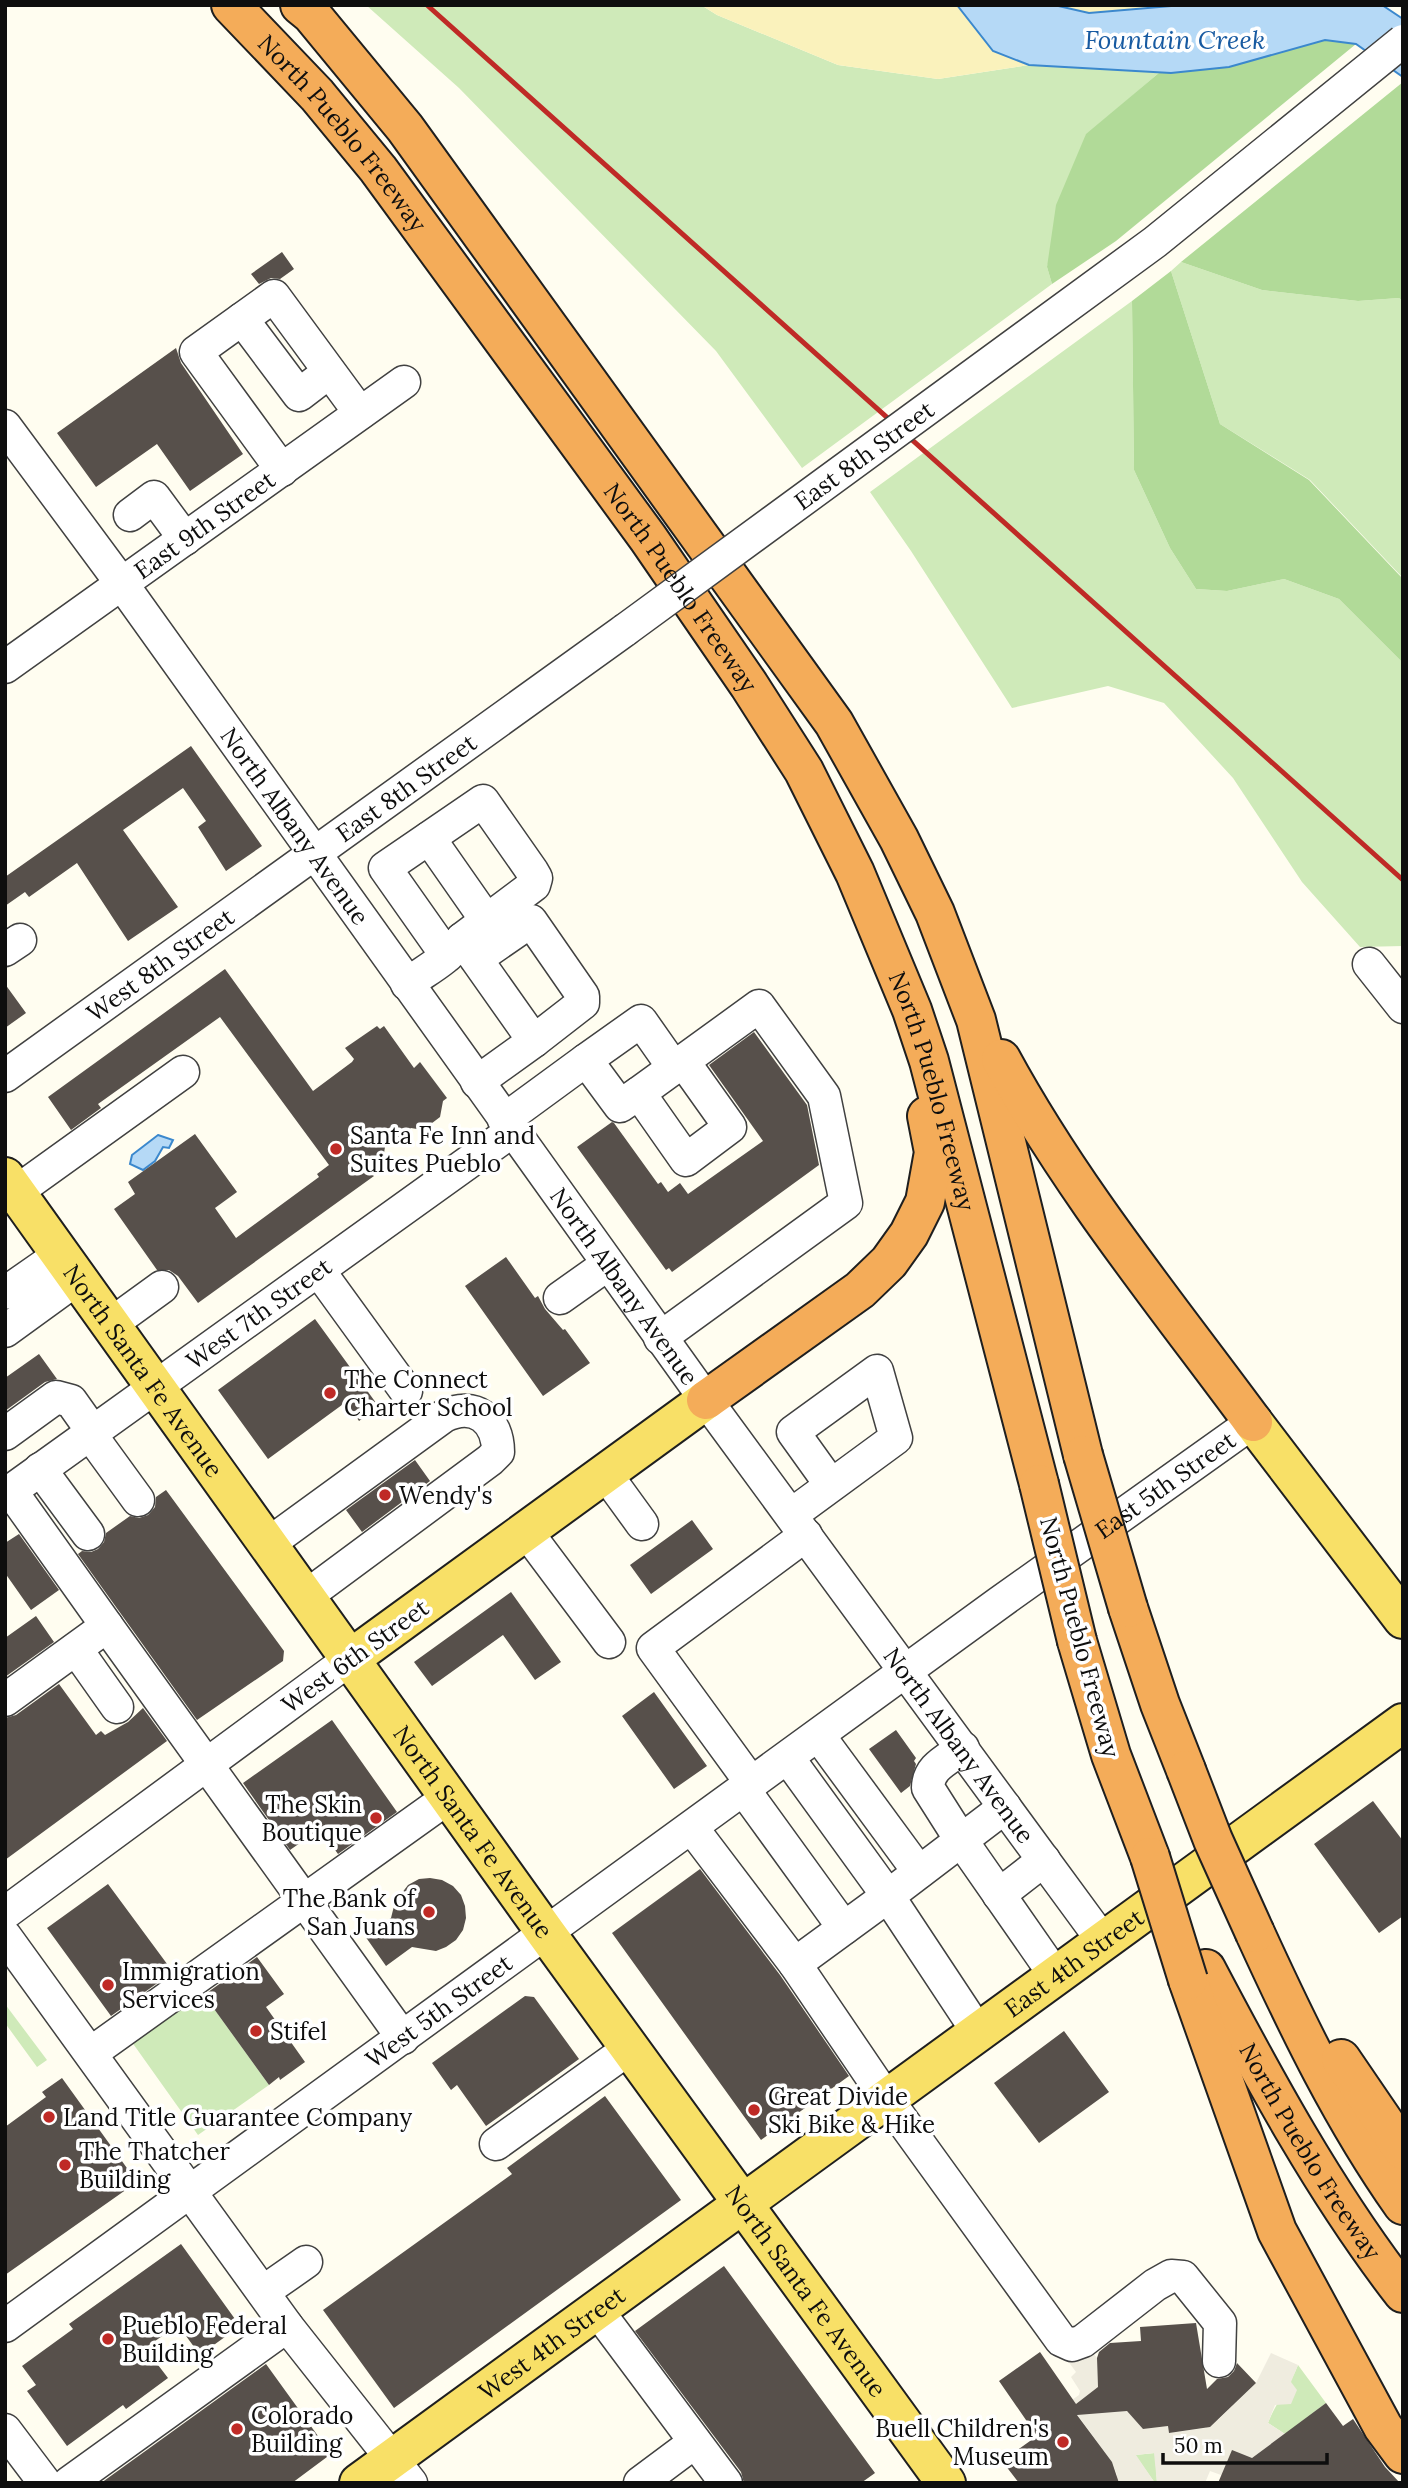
<svg xmlns="http://www.w3.org/2000/svg" width="1408" height="2488" font-family="Lora,serif">
<rect width="100%" height="100%" fill="#fffdf0"/>
<path fill="#cfeab9" d="M366 5H701L717 15 838 65 938 79 1029 65 1160 72 1086 135 1047 267 1052 284 802 468 716 351 459 88Z
M1181 262 1262 290 1358 301 1399 298 1403 301V578L1310 480 1220 424 1171 271Z
M1132 301 1134 470 1170 548 1196 589 1227 591 1284 579 1339 599 1403 663V946L1360 947 1302 882 1233 778 1164 703 1108 686 1012 708 911 551 870 492Z
M199 1988 269 2085 198 2135 129 2038Z
M5 2004 47 2060 37 2067 5 2023Z
M1298 2365 1326 2403 1285 2434 1268 2423C1276 2402 1290 2386 1298 2365Z
M1155 2453 1157 2483H1155L1135 2455Z"/>
<path fill="#b1da98" d="M1325 40 1356 44 1116 241 1052 284 1047 267 1056 205 1086 134 1160 72 1229 67Z
M1403 82V301L1399 298 1358 301 1262 290 1181 262Z
M1171 271 1220 424 1309 480 1403 579V663L1339 599 1284 579 1227 591 1196 589 1170 548 1134 470 1132 301Z"/>
<path fill="#faf2bc" d="M701 5H957L993 51 1029 65 938 79 838 65 717 15Z
M1055 5H1183L1089 13Z"/>
<path fill="#efecdf" d="M1083 2341 1097 2358 1098 2387 1127 2411 1143 2429 1168 2426 1169 2433 1206 2428 1205 2421 1218 2420 1256 2383 1271 2353 1298 2365 1291 2382 1297 2390 1291 2404 1275 2405 1268 2423 1285 2434 1252 2458 1221 2475 1210 2471 1205 2483H1157L1154 2453 1136 2455 1155 2483H1114L1117 2475 1112 2462 1074 2410 1055 2412 1079 2395 1080 2391 1071 2377 1076 2372 1062 2353Z"/>
<path fill="#b5d9f6" stroke="#3b88cd" stroke-width="2" d="M957 5H1054L1089 13 1183 5H1382L1403 19V77L1356 44 1325 40 1229 67 1171 73 1029 65 993 51Z
M158 1135 173 1140 169 1148 163 1147 155 1161 143 1170 130 1164 132 1155Z"/>
<path fill="#57504b" d="M282 252 294 269 280 279 271 278 259 284 251 274Z
M176 348 181 363 243 454 190 491 157 444 96 487 57 433Z
M191 746 262 846 226 871 198 827 206 821 183 788 123 830 178 907 128 941 77 863 29 897 25 892 5 906V877Z
M225 969 313 1091 352 1062 354 1059 345 1048 377 1026 380 1029 384 1026 414 1068 420 1062 447 1098 443 1101 440 1117 423 1130 411 1128 385 1147 383 1159 369 1169 374 1176 198 1303 178 1276 169 1270H157L114 1209 135 1194 128 1182 195 1134 237 1192 215 1208 236 1238 319 1177 317 1174 329 1165 220 1017 98 1104 101 1108 71 1130 48 1097Z
M5 984 26 1013 5 1028Z
M754 1032 807 1105 819 1165 672 1272 669 1268 666 1270 577 1147 612 1122 614 1123 658 1184 661 1182 668 1192 680 1183 688 1194 763 1141 709 1065Z
M506 1257 535 1298 538 1296 545 1309 563 1330 565 1329 590 1363 543 1396 465 1286Z
M315 1319 379 1407 359 1421 346 1402 268 1459 218 1390Z
M39 1354 57 1379 45 1382 5 1411V1378Z
M415 1460 430 1481 362 1532 346 1510Z
M166 1490 284 1651 283 1661 197 1720 78 1554 82 1551 91 1552 98 1549 104 1542 106 1533 130 1516 139 1518 148 1515 155 1507 156 1497Z
M692 1520 713 1549 651 1594 630 1565Z
M19 1534 59 1590 31 1610 5 1573V1543Z
M511 1592 561 1662 535 1680 503 1635 432 1686 414 1662Z
M36 1616 54 1642 5 1677V1638Z
M59 1684 96 1735 101 1731 105 1735 128 1722 143 1708 167 1741 5 1860V1718L16 1715Z
M654 1692 707 1766 674 1789 622 1716Z
M332 1720 397 1812 338 1854 320 1829 290 1850 243 1783Z
M896 1730 916 1758 914 1761 916 1764 910 1786 901 1793 869 1749Z
M1373 1801 1403 1841V1916L1379 1933 1314 1844Z
M700 1869 780 1975 849 2076 761 2140 612 1933Z
M430 1878 442 1880 453 1886 461 1895 465 1906 466 1918 463 1930 456 1940 446 1947 436 1951 412 1947 386 1966 365 1936 391 1918 395 1902 408 1885 419 1879Z
M108 1884 173 1972 111 2016 47 1928Z
M257 1957 284 1994 266 2007 305 2062 280 2080 279 2077 269 2085 204 1995Z
M525 1996 534 1997 579 2059 486 2126 457 2085 451 2090 432 2063Z
M1064 2031 1109 2092 1039 2143 994 2083Z
M62 2078 137 2182 5 2275V2127L46 2097 42 2092Z
M605 2096 681 2200 394 2408 323 2310 512 2174 507 2168Z
M181 2244 240 2326 200 2355 178 2325 145 2348 168 2378 126 2409 123 2405 67 2446 27 2391 36 2385 22 2366 73 2329 69 2324Z
M724 2266 875 2473 861 2483H744L741 2472 635 2331Z
M1196 2323 1207 2389 1217 2379 1228 2377 1234 2371 1237 2363 1256 2383 1210 2427 1169 2433 1168 2426 1143 2429 1127 2411 1077 2415 1112 2462 1119 2483H1019L1002 2461 1037 2436 999 2381 1040 2352 1076 2404 1098 2387 1097 2358 1099 2352 1110 2343 1141 2341 1140 2327Z
M266 2364 331 2454 292 2483H101Z
M1326 2403 1343 2426 1353 2419 1385 2467 1400 2483H1218L1232 2450 1252 2458Z"/>
<g fill="none" stroke-linecap="round" stroke-linejoin="round">
<g stroke="#414141" stroke-width="35">
<g id="minor">
<path d="M242 319 299 395 329 372"/>
<path id="s1" d="M5 426 122 584 706 1400 1103 1941"/>
<path d="M282 470 196 352 274 296 360 413"/>
<path d="M130 515 154 497 185 539"/>
<path id="s2" d="M5 667 404 382"/>
<path d="M429 838 487 921"/>
<path d="M462 939 534 1041 583 1003V996L531 921 476 959"/>
<path d="M5 950 20 940"/>
<path d="M1369 964 1403 1007"/>
<path d="M407 984C426 970 449 959 462 939L534 885 536 878 532 871 483 801 385 868 447 956"/>
<path d="M586 1060 641 1021 674 1068"/>
<path id="s3" d="M5 1076 625 630"/>
<path d="M477 1082 534 1041"/>
<path d="M639 1093 759 1006 824 1096 846 1203 660 1338"/>
<path d="M504 1120 586 1060 620 1106 639 1093 686 1160 730 1127 683 1061"/>
<path d="M16 1192 183 1072"/>
<path d="M319 1271 406 1391"/>
<path d="M5 1293 61 1254"/>
<path d="M560 1298 608 1264"/>
<path d="M111 1324 162 1287"/>
<path d="M5 1331 78 1278"/>
<path d="M5 1434 56 1397 71 1401 93 1432"/>
<path d="M90 1434 138 1500"/>
<path d="M40 1469 88 1534"/>
<path d="M605 1473 642 1524"/>
<path d="M11 1491 107 1626"/>
<path id="s4" d="M5 1495 512 1131"/>
<path d="M791 1515 896 1438 877 1371 793 1432 831 1485"/>
<path d="M526 1531 609 1642"/>
<path d="M268 1544 444 1416C475 1401 498 1420 498 1452L490 1460 305 1597"/>
<path d="M76 1649 117 1707"/>
<path d="M5 1700 107 1626 403 2038"/>
<path d="M819 1736 919 1872"/>
<path d="M963 1748C947 1760 928 1767 928 1788L961 1840 1055 1975"/>
<path d="M752 1784 653 1648 806 1535"/>
<path d="M744 1790 844 1928"/>
<path d="M692 1828 795 1964 888 1896 788 1758"/>
<path d="M999 1895 1044 1860"/>
<path d="M5 1913 350 1659"/>
<path d="M5 1936 287 2326 411 2483"/>
<path d="M795 1964 886 2098 1061 2340 1072 2345 1083 2341 1155 2285 1171 2276 1183 2277 1220 2323 1219 2361"/>
<path d="M978 2032 888 1896 1005 1807"/>
<path d="M91 2053 449 1797"/>
<path d="M496 2144 630 2048"/>
<path d="M263 2292 306 2262"/>
<path d="M597 2310 726 2483"/>
<path id="s5" d="M5 2326 999 1603 1253 1422"/>
<path d="M5 2430 45 2483"/>
<path d="M69 2483 287 2326"/>
<path d="M640 2483 695 2442"/>
</g>
</g>
<g stroke="#1f1f1f" stroke-width="42">
<g id="major">
<path id="s6" d="M5 1177 546 1933 946 2483"/>
<path d="M1253 1422 1403 1619"/>
<path d="M350 1659 706 1400"/>
<path id="s7" d="M359 2483 1403 1723"/>
</g>
</g>
<g stroke="#1f1f1f" stroke-width="42">
<g id="highway">
<path id="s8" d="M231 5 317 95 378 169 648 538 749 685 804 771 855 873 912 1010 929 1061 1039 1484"/>
<path d="M300 5 311 14 405 128 834 723 899 839 935 913 976 1020 1083 1455"/>
<path d="M1001 1059C1071 1188 1166 1304 1253 1422"/>
<path d="M706 1400 860 1290 889 1262 909 1234 925 1202 934 1152 927 1116"/>
<path d="M1128 1608 1160 1704 1186 1770"/>
<path d="M1077 1641 1111 1755 1150 1857"/>
<path d="M1255 1933C1298 2027 1343 2120 1403 2205"/>
<path id="s9" d="M1206 1969C1265 2081 1325 2192 1403 2293"/>
<path d="M1188 1980 1277 2231 1383 2427 1403 2454"/>
<path d="M1341 2059 1403 2150"/>
</g>
</g>
<use href="#minor" stroke="#fff" stroke-width="32"/>
<use href="#major" stroke="#f8e067" stroke-width="38"/>
<use href="#highway" stroke="#f4ac59" stroke-width="38"/>
<path stroke="#bf2a26" stroke-width="5" d="M427 5 1403 880"/>
<g stroke="#414141" stroke-width="35" stroke-linecap="butt">
<g id="minor-bridge">
<path id="s10" d="M625 630 1155 242 1403 41"/>
</g>
</g>
<g stroke="#1f1f1f" stroke-width="42" stroke-linecap="butt">
<path id="highway-bridge" d="M1083 1455 1128 1608
M1039 1484 1077 1641
M1186 1770 1213 1840 1255 1933
M1150 1857 1188 1980"/>
</g>
<use href="#minor-bridge" stroke="#fff" stroke-width="32"/>
<use href="#highway-bridge" stroke="#f4ac59" stroke-width="38"/>
</g>
<g fill="#bf2a26" stroke="#fff" stroke-width="2.5">
<circle cx="336" cy="1149" r="7"/>
<circle cx="330" cy="1393" r="7"/>
<circle cx="385" cy="1495" r="7"/>
<circle cx="376" cy="1818" r="7"/>
<circle cx="429" cy="1912" r="7"/>
<circle cx="108" cy="1985" r="7"/>
<circle cx="256" cy="2031" r="7"/>
<circle cx="754" cy="2110" r="7"/>
<circle cx="49" cy="2117" r="7"/>
<circle cx="65" cy="2165" r="7"/>
<circle cx="108" cy="2339" r="7"/>
<circle cx="237" cy="2429" r="7"/>
<circle cx="1063" cy="2442" r="7"/>
</g>
<g text-anchor="middle" dominant-baseline="central" stroke-width="7" stroke-linejoin="round" paint-order="stroke">
<g font-size="24" fill="#0e0e0e" stroke="#fff">
<text stroke="none"><textPath href="#s8" startOffset="170">North Pueblo Freeway</textPath></text>
<text stroke="none"><textPath href="#s10" startOffset="296">East 8th Street</textPath></text>
<text stroke="none"><textPath href="#s2" startOffset="245">East 9th Street</textPath></text>
<text stroke="none"><textPath href="#s8" startOffset="737">North Pueblo Freeway</textPath></text>
<text stroke="none"><textPath href="#s3" startOffset="494">East 8th Street</textPath></text>
<text stroke="none"><textPath href="#s1" startOffset="494">North Albany Avenue</textPath></text>
<text stroke="none"><textPath href="#s3" startOffset="191">West 8th Street</textPath></text>
<text stroke="none"><textPath href="#s8" startOffset="1304">North Pueblo Freeway</textPath></text>
<text stroke="none"><textPath href="#s1" startOffset="1060">North Albany Avenue</textPath></text>
<text stroke="none"><textPath href="#s4" startOffset="312">West 7th Street</textPath></text>
<text stroke="none"><textPath href="#s6" startOffset="238">North Santa Fe Avenue</textPath></text>
<text stroke="none"><textPath href="#s5" startOffset="1433">East 5th Street</textPath></text>
<text transform="translate(1080 1637) rotate(75)">North Pueblo Freeway</text>
<text transform="translate(355 1656) rotate(-36)">West 6th Street</text>
<text stroke="none"><textPath href="#s1" startOffset="1628">North Albany Avenue</textPath></text>
<text stroke="none"><textPath href="#s6" startOffset="805">North Santa Fe Avenue</textPath></text>
<text stroke="none"><textPath href="#s7" startOffset="884">East 4th Street</textPath></text>
<text stroke="none"><textPath href="#s5" startOffset="536">West 5th Street</textPath></text>
<text stroke="none"><textPath href="#s9" startOffset="210">North Pueblo Freeway</textPath></text>
<text stroke="none"><textPath href="#s6" startOffset="1372">North Santa Fe Avenue</textPath></text>
<text stroke="none"><textPath href="#s7" startOffset="238">West 4th Street</textPath></text>
</g>
<g font-size="24" fill="#0e0e0e" stroke="#fff" text-anchor="start">
<text x="350" y="1135">Santa Fe Inn and<tspan x="350" dy="28">Suites Pueblo</tspan></text>
<text x="344" y="1379">The Connect<tspan x="344" dy="28">Charter School</tspan></text>
<text x="399" y="1495">Wendy's</text>
<text x="362" y="1804" text-anchor="end">The Skin<tspan x="362" dy="28">Boutique</tspan></text>
<text x="415" y="1898" text-anchor="end">The Bank of<tspan x="415" dy="28">San Juans</tspan></text>
<text x="122" y="1971">Immigration<tspan x="122" dy="28">Services</tspan></text>
<text x="270" y="2031">Stifel</text>
<text x="768" y="2096">Great Divide<tspan x="768" dy="28">Ski Bike &amp; Hike</tspan></text>
<text x="63" y="2117">Land Title Guarantee Company</text>
<text x="79" y="2151">The Thatcher<tspan x="79" dy="28">Building</tspan></text>
<text x="122" y="2325">Pueblo Federal<tspan x="122" dy="28">Building</tspan></text>
<text x="251" y="2415">Colorado<tspan x="251" dy="28">Building</tspan></text>
<text x="1049" y="2428" text-anchor="end">Buell Children's<tspan x="1049" dy="28">Museum</tspan></text>
</g>
<g font-size="26" font-style="italic" fill="#175aa1" stroke="#fff">
<text x="1175" y="39">Fountain Creek</text>
</g>
</g>
<rect width="1408" height="2488" fill="none" stroke="#0e0e0e" stroke-width="14"/>
<path d="M1163 2453v10h164v-10" fill="none" stroke="#0e0e0e" stroke-width="3.5"/>
<text x="1174" y="2453" font-size="21" fill="#0e0e0e" stroke="#ffffff" stroke-width="5" paint-order="stroke">50 m</text>
</svg>
